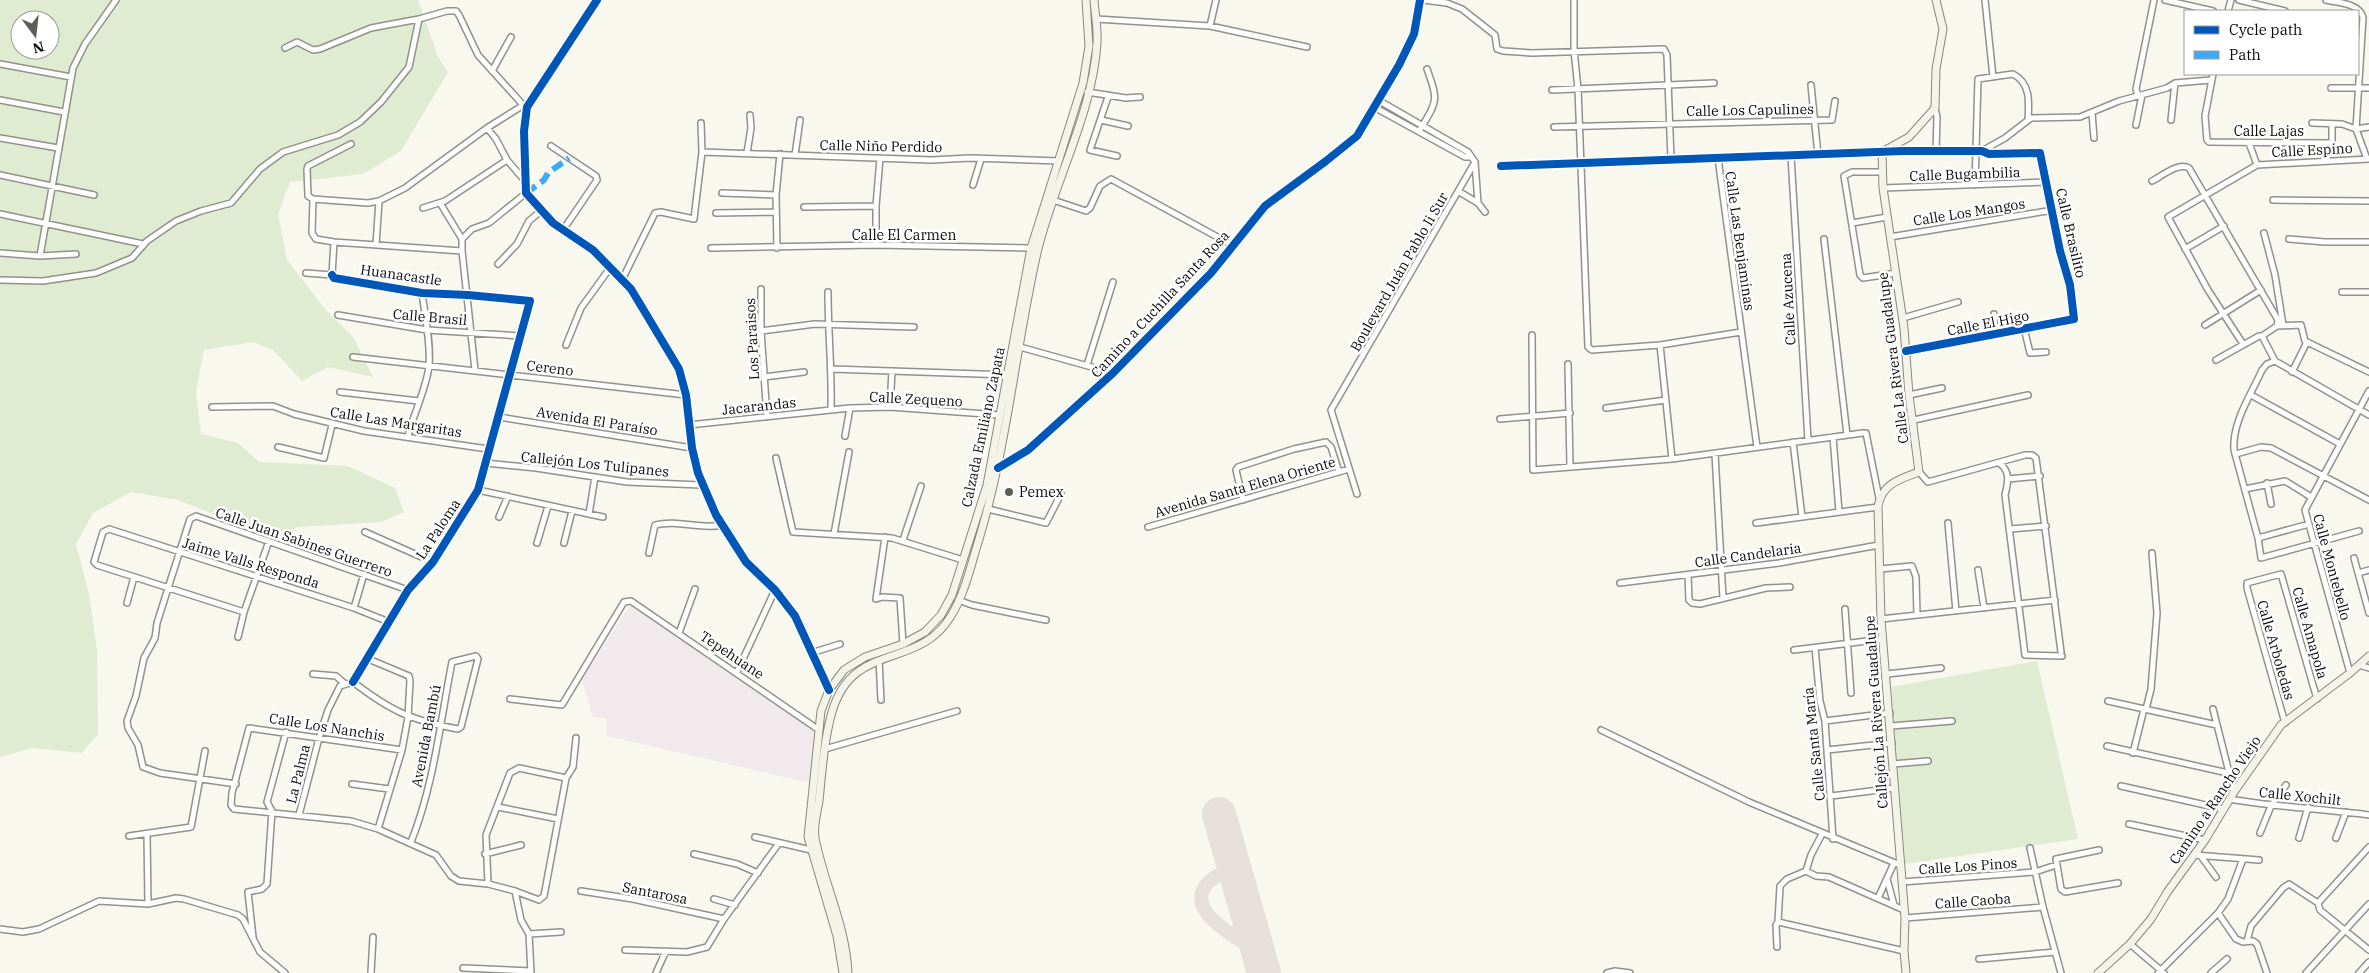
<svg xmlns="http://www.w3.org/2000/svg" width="2369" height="973" font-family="'IBM Plex Serif',serif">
<rect width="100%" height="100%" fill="#f8f8ef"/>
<path fill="#f0eaec" d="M631 604 736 673 816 733 811 783 607 736 606 719 592 716 582 679Z"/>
<path fill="#dfecd1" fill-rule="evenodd" d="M0 0H418L438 57 448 72 401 151 363 174 290 182 278 214 287 260 325 309 354 338 373 377 328 367 302 381 273 350 253 342 204 350 196 392 201 434 238 443 259 462 348 466 395 488 404 512 381 522 298 527 278 535 231 521 178 500 131 492 93 513 76 544 89 594 97 650 98 734 82 753 32 748 0 757ZM20 20H50V50H20Z
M2037 661 2078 839 1905 864 1891 687Z"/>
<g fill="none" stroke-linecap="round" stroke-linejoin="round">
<path stroke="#e6e0da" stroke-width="14" d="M1235 870C1221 873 1210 877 1203 890 1191 915 1241 940 1258 952"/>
<path stroke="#e6e0da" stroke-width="34" d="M1219 814 1264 973"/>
<g stroke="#91918d" stroke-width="8">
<path id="street" d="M1423 0 1447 3 1462 9 1495 35 1497 49 1503 51 1532 53 1664 49 1667 55 1671 159
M1574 0V50L1578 89 1588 347 1592 350 1660 345 1741 332
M1985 0 1993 77
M2165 0 2213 11
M2239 0 2285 11
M2326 0C2339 3 2358 3 2363 17L2356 129 2367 159
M2228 11 2231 0
M1096 19 1210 26 1307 47
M1210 26 1216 0
M285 48 297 42 313 50 320 49 371 28 419 19 447 11H456L459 15 478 55 524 106
M0 64 71 77
M492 71 511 37
M2213 74 2205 116 2207 140 2209 142 2329 143 2332 142V124
M1811 85 1818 155
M2331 88H2369
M1552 90 1714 83
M1087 92 1126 98 1140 97
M2138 95 2136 89 2154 0
M1108 97 1090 150 1117 156
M0 100 64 112
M1378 100 1468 152 1475 162 1478 203
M1374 107 1465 157H1470
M1935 108 1937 117 1936 151
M2092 113 2094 138
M1101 120 1128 126
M2171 120 2175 83
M2312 123 2342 124 2356 129 2369 127
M2136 125 2142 95
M1554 127 1832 120 1835 101
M487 128 496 139 507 160 525 181
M1421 128C1438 100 1438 100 1427 69
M0 138 58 148
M2249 143 2257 165
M351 144 308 166 307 169 308 196 313 199 340 201 368 203 379 201 405 188 487 128 522 106
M551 146 596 176 597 180 563 230
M1982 151 2005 138 2031 118 2080 117 2119 101 2167 88 2175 83 2211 80
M702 152 931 160 970 158 1059 161
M747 153 751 128 750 115
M795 155 800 120
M1791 156 1808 440
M1718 158 1757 447
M1501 166 1903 151H1982L1989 154 2040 153 2060 251 2070 285 2074 319 1906 351
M1882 172H1852L1844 176 1860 275 1863 278 1896 273
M0 175 94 195
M2152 181C2162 176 2178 162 2189 168L2278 320 2277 326
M973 185 981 159
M1975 185 1978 79 2013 74C2031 83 2029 103 2028 120
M1883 188 2047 182
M1458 191 1478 203 1485 212
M722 193 776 195
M313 199 312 233 316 239 334 242 462 251
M1053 200 1086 211 1090 208 1100 186 1111 179 1234 246
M2273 200 2369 201
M440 203 462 239
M804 207 876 206
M423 208 445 201 507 160
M716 213 776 212
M0 214 143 244
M1852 223 1887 217
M2264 233 2275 275 2283 325
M1890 237 2053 210
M1824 239 1847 435
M2289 239 2325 242H2369
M376 245 379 201
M876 245V206L880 158
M711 248 876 245 1031 248
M777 248 776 195 780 154
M2185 249 2224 226
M0 253 40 256 76 254
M40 256 73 68 85 44 116 0
M498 264 517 244 529 221 542 210
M306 273 332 275
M332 275 334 278 422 293 468 295 530 301 478 490 433 562 408 590 353 682
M332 275 334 242
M0 280 43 281 96 273 132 258 147 241 176 221 201 211 231 203 260 169 283 152 338 135 360 122 381 102 409 67 419 19
M622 280 655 213 661 212 694 219 702 152 701 123
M761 289V331L767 417
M828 292C828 331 832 370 831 409
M2342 292H2369
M1994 314 1995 335
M338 315 427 330 521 336
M1903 318 1958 302
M2205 325 2261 290
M2024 328 2030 353 2046 352
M761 331 815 324 914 327
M1532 335 1533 470 1672 459 1863 433H1866L1879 498
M2262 336 2277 326 2301 325 2305 341 2369 372
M2243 344 2208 290 2168 217 2257 165 2369 159
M566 345 581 308 610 268
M1660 345 1672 459
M1020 347 1113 373
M353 357 686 395
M2216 360 2259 336H2262L2275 361 2369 415
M2275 361 2267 364 2262 370C2251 395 2232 422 2234 450L2258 538 2261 558 2359 531
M1568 364 1570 467
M1087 365 1113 282
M832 369 1009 375
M475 370 462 251V239L472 229 489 223 526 193
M2292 372 2307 342
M764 377 804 372
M340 392 419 401
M1909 395 1942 388
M2251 395 2340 444
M212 407 273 406 294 414 364 431 488 449
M890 407 892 371
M1606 408 1666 400
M499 417 692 448
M1500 419 1570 413
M1914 420 2028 395
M689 425 850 408 890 407 999 415
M408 436C414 412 426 390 429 366 431 343 425 316 422 293
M845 436 850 408
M1833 437 1839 512
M1793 442 1802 517
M278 447 324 458 332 425
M1715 454 1723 598
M2236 454 2261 447 2271 448 2369 500
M776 458 793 532 892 538 963 560
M486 463 536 468 627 482 701 485
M1999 463C2011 471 2008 483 2005 495L2025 655 2062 656
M1919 472 1928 482 2025 455H2032L2036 458 2061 652
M2008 479 2040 476
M2267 483 2271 504
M2245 489 2285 481 2311 497
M478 490 603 517
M1357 494 1331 410 1475 162
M1243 500 1236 470 1238 467 1294 449 1326 442 1331 447 1339 472
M988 509 1046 523 1061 494
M589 514 595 477
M499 517 508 496
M1756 523 1878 507
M1948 523 1956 611
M1148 527 1349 469
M2010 529 2046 526
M365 532 433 562
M834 534 849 452
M885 537 876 599 882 597 900 598 903 644
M2258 538 2309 524
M903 540 921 486
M537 543 548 506
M564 543 572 511
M649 553 655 525C678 519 700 530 722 525
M2354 558 2369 613
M1880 569 1912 566 1916 577 1917 615
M1978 570 1984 608
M2358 573 2369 570
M1688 575 1689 600 1692 603 1700 604 1766 588 1790 587
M1620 583 1779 563 1879 545
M958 600 972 605 1046 620
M127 603 134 577
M354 608 364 574
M1845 609 1851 693
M244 612 97 565 94 562 103 532 109 529 354 608 389 622
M1881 619 2055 600
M679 633 695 589
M238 637 244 612 269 541
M1815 648 1820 701 1825 721 1833 839
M1794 650 1883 639
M811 653 840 644
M366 658 409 676 410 681 408 717 402 750 378 829
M879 660 881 700
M2359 665 2369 668
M737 672 775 590
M2350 673 2305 510 2369 391
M313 674 336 676 344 683
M1887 674 1941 668
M353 682C391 711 410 720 458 729L461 727 478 659 476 656 452 662C440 723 434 785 411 842
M510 699 562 705 624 602 631 601 819 730
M2108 701 2217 725
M2146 709 2151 689 2157 613 2152 553
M2213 709 2234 792
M1825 721 1890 713
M2285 723 2247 588V583L2281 574 2317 699
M1891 726 1952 721
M1601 730 1749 802 1900 865
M2107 746 2228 773
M825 749 957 711
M402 750 249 728 232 793 231 805 234 809 351 821 378 829 436 855 451 876 459 881 488 884 515 891 521 920 529 934 531 973
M1827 750 1892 743
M2133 753 2144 709
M1893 764 1928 761
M236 784 160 773 143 767 138 745 128 728 127 721 136 696 144 658 155 638 157 623 190 519 196 516 408 590
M352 784 389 789
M2121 786 2223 809
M1831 796 1895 788
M2229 799C2276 807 2322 809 2369 815
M498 807 558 819
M299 815 319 738 328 710 340 686 353 682
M2129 824 2205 840
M2260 833 2271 806 2286 785
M147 834 148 904
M129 836 191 827 205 751
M755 837 811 850
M2299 838 2308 807
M2336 838 2346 812
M2030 848 2043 907 2061 973
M2099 850 2056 859 2061 889 2065 892 2118 883
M485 854 521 845
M694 854 737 864 758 873
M2195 855 2259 860
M2200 855 2216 877
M1806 871 1816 876 1829 877 1904 910
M1887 879 1894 905
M1902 882 2035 872 2056 865
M488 884 486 835 510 773 519 768 566 778
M515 891 539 900 544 896 566 778 573 767 576 738
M581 891 633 899 724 919
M1878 898 1894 863
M714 899 735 905
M2318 903 2369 847
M2218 913 2236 939 2243 942 2253 941 2257 944 2267 973
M1905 918 2043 907
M1778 922 1904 951
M0 929 23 932 39 929 99 901 148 904 176 898 184 899 238 915 243 919 260 952 285 973
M529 934 561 932
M253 937 248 892 262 889 267 884 272 811 267 802 286 732
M2247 941 2251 926 2283 888 2289 884 2318 903 2320 910 2369 950
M2130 944 2164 973
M1777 947 1776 925 1778 922 1780 886 1787 879 1806 871 1811 855 1822 834
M625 950 687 952 707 947 724 919 779 843
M1979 959 2055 952
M463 968 531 971
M371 973 373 937
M656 973 665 953
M1607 973 1615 971 1630 973
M2158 973 2218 913 2228 899 2243 859
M2211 973 2227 959
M2306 973 2369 904
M2359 973 2369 962"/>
</g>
<g stroke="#888884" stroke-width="9">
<path id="secondary" d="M597 0 527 107 524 131 526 193 553 223 593 250 631 289 679 369 686 395 692 448 698 473 716 515 746 562 775 590 795 616 829 690
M998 468 1028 450 1113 373 1211 273 1265 206 1326 161 1357 136 1399 65 1414 34 1420 0
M843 973 837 936 808 837 821 711 829 690 844 670 865 657 903 644 925 632 941 615 952 595 987 485 1031 248 1083 83 1089 46 1086 0
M848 973C846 926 824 884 815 838 813 827 817 813 819 801 822 772 824 740 832 712 853 640 918 671 951 616 964 595 970 569 977 546 1007 450 1015 350 1037 253 1053 184 1093 113 1097 43 1098 28 1095 14 1094 0
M1906 973 1904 951 1905 918 1881 619 1878 507C1881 484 1900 479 1919 472L1909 395 1904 328 1883 188 1882 152 1909 137 1935 108 1936 69 1943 29 1936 0
M2098 973 2130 944 2151 919 2168 891 2205 840 2234 792 2281 725 2350 673 2369 656"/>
</g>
<use href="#street" stroke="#fefefd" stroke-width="5"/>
<use href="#secondary" stroke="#f3f3e8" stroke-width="7"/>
<path stroke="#3fa9f5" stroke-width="6" stroke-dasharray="12 6" stroke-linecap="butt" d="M526 193 544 180 548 173 569 158"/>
<g stroke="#fff" stroke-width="11">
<path id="cycleway" d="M597 0 527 107 524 131 526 193 553 223 593 250 631 289 679 369 686 395 692 448 698 473 716 515 746 562 775 590 795 616 829 690
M1501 166 1903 151H1982L1989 154 2040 153 2060 251 2070 285 2074 319 1906 351
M332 275 334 278 422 293 468 295 530 301 478 490 433 562 408 590 353 682
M998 468 1028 450 1113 373 1211 273 1265 206 1326 161 1357 136 1399 65 1414 34 1420 0"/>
</g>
<use href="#cycleway" stroke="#0057b8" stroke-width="8"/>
</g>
<circle fill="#5d5d5a" stroke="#fff" stroke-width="2" cx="1009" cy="492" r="5"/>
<g text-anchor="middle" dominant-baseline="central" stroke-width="5" stroke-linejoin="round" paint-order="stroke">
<g font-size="14" fill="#0a0a0a" stroke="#fff">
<text transform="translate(1750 110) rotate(-1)">Calle Los Capulines</text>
<text x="2269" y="131">Calle Lajas</text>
<text transform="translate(881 146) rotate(1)">Calle Niño Perdido</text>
<text transform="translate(2312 150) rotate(-3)">Calle Espino</text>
<text transform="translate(1965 174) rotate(-2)">Calle Bugambilia</text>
<text transform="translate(1969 212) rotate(-9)">Calle Los Mangos</text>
<text transform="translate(2071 233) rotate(77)">Calle Brasilito</text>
<text x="904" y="235">Calle El Carmen</text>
<text transform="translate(1740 241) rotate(82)">Calle Las Benjaminas</text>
<text transform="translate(1399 272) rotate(-60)">Boulevard Juán Pablo Ii Sur</text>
<text transform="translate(401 275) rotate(8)">Huanacastle</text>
<text transform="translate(1788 299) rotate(-93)">Calle Azucena</text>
<text transform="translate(1160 304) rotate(-47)">Camino a Cuchilla Santa Rosa</text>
<text transform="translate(430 317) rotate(5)">Calle Brasil</text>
<text transform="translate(1988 323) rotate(-11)">Calle El Higo</text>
<text transform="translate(752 339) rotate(-93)">Los Paraisos</text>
<text transform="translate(1893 358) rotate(-97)">Calle La Rivera Guadalupe</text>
<text transform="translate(550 368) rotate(7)">Cereno</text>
<text transform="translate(916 399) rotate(3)">Calle Zequeno</text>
<text transform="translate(759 406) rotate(-6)">Jacarandas</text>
<text transform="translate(597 421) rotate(9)">Avenida El Paraíso</text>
<text transform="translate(396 422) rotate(9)">Calle Las Margaritas</text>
<text transform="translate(983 427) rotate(-78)">Calzada Emiliano Zapata</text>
<text transform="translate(595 464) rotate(6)">Callejón Los Tulipanes</text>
<text transform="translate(1245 487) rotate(-16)">Avenida Santa Elena Oriente</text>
<text transform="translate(438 529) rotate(-57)">La Paloma</text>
<text transform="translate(304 542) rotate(19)">Calle Juan Sabines Guerrero</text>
<text transform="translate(1748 555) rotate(-8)">Calle Candelaria</text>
<text transform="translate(251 563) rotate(17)">Jaime Valls Responda</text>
<text transform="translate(2332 567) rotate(75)">Calle Montebello</text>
<text transform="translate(2310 633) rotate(74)">Calle Amapola</text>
<text transform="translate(2276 650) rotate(74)">Calle Arboledas</text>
<text transform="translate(732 655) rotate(34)">Tepehuane</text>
<text transform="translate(1876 712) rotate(-94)">Callejón La Rivera Guadalupe</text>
<text transform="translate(327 727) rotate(9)">Calle Los Nanchis</text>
<text transform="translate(426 736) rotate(-79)">Avenida Bambú</text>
<text transform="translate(1814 744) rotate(-96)">Calle Santa María</text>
<text transform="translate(298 774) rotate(-76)">La Palma</text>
<text transform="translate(2300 796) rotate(6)">Calle Xochilt</text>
<text transform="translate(2215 800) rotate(-56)">Camino a Rancho Viejo</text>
<text transform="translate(1968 866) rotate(-4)">Calle Los Pinos</text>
<text transform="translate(655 893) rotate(11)">Santarosa</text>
<text transform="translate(1973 901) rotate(-4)">Calle Caoba</text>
</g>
<g font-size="14" fill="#0a0a0a" stroke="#fff" text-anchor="start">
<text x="1019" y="492">Pemex</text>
</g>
</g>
<rect x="2184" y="10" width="175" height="65" fill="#ffffff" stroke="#9d9d9d"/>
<rect x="2194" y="26" width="25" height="8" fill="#0057b8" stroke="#9d9d9d"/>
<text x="2229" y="35" font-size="15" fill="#0a0a0a">Cycle path</text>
<rect x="2194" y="51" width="25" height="8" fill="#3fa9f5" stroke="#9d9d9d"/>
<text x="2229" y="60" font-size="15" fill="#0a0a0a">Path</text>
<g transform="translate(35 35) rotate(165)"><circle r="24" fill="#ffffff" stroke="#9d9d9d"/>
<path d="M0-4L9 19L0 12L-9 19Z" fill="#5d5d5a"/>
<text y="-8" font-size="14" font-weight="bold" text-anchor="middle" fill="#0a0a0a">N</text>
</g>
</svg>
